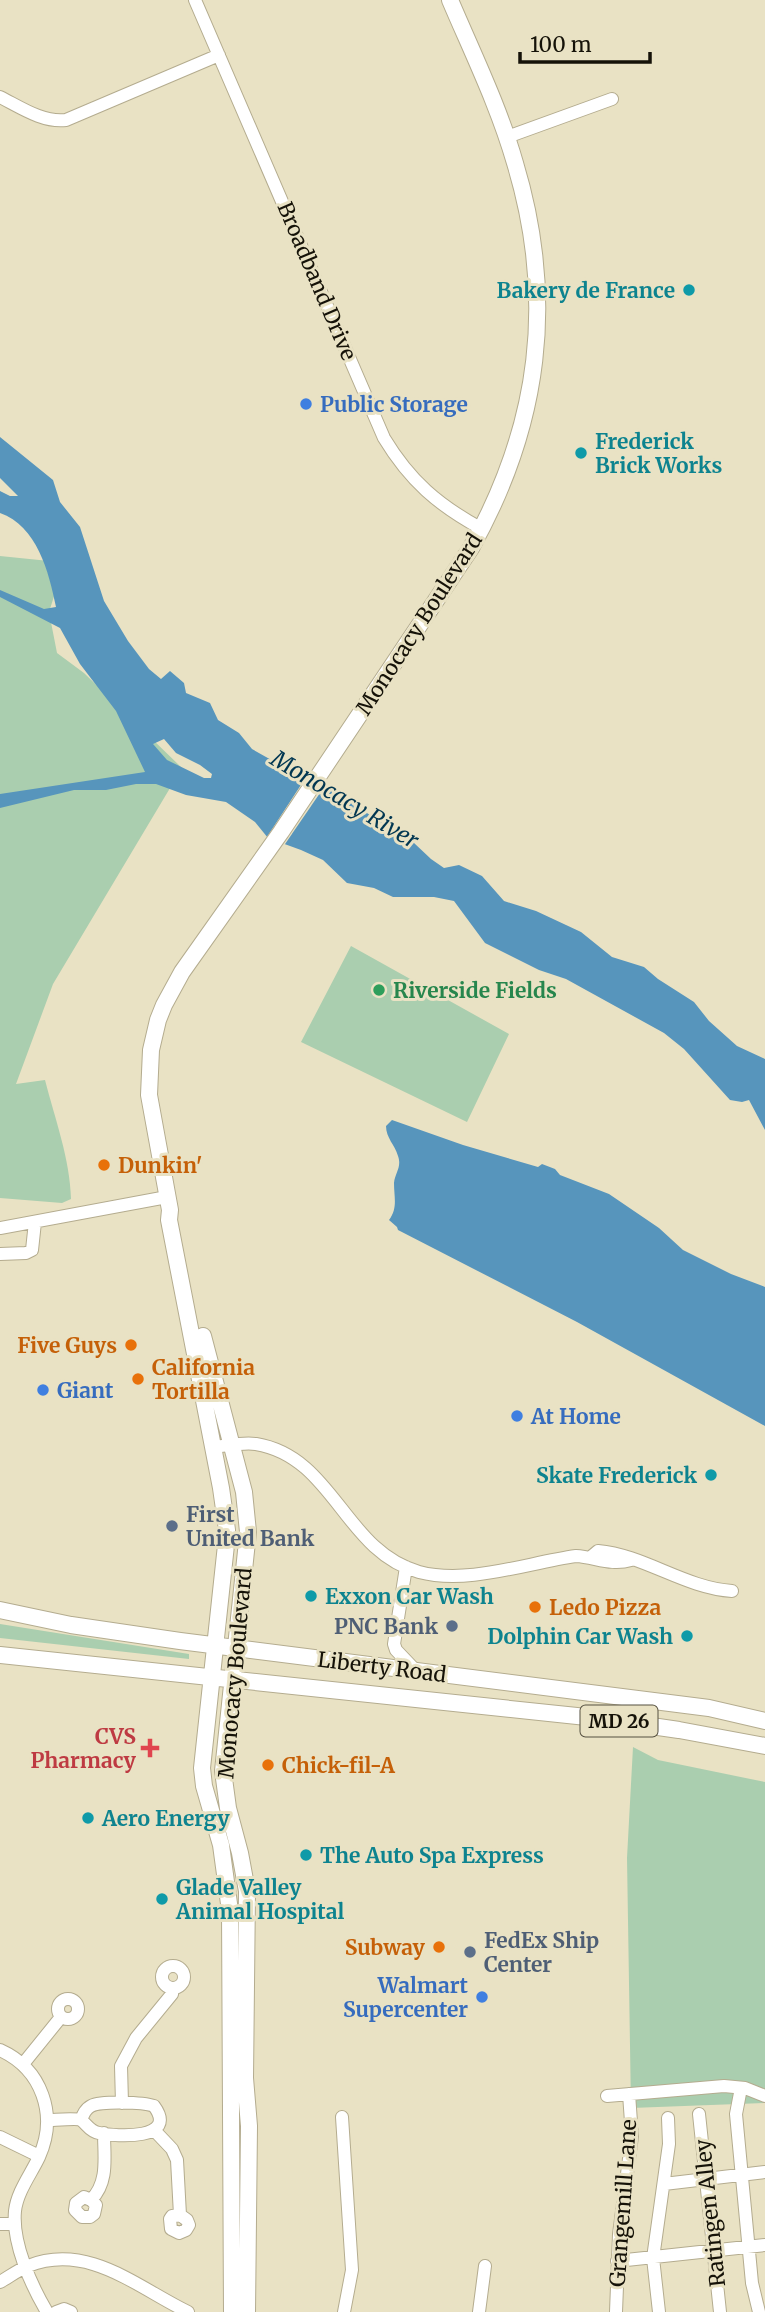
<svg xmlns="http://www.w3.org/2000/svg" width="765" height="2312" font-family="Merriweather,serif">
<rect width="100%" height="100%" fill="#e9e2c4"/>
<path fill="#aaceaf" d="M0 556 49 561 57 587 49 612 57 653 84 673 182 768 53 984 16 1084 45 1080C55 1119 70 1159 71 1199L62 1203 0 1198Z
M351 946 509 1034 467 1122 301 1042Z
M0 1624 189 1654V1659L0 1638Z
M633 1747 658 1760 765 1782V2103L631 2108 627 1858Z"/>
<path fill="#5795bc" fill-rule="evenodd" d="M0 437 53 480 60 502 80 527 104 601 128 641 149 669 161 679 170 671 184 683 186 693 210 703 218 720 239 733 252 749 282 766 304 771 335 793 386 825 396 826 431 859 444 868 459 865 482 876 504 901 536 911 581 932 612 957 644 967 658 979 694 1002 709 1021 737 1046 765 1059V1130L749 1100 742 1102 730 1100 684 1049 664 1033 566 979 539 970 485 943 454 901 434 897H393L374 888 347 883 323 860 301 850 268 838 255 822 226 802 186 795 156 784H136L106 790H74L0 808V794L145 772 116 711 80 664 60 628 0 597V590L44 609 56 607C49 572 37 526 0 513V491L10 496H18L0 478ZM164 739 176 753 200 765 212 774 211 778H204L167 760 153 744Z
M392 1120 463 1145 538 1167 542 1164 555 1169 560 1175 609 1194 659 1228 683 1250 731 1274 765 1287V1426L577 1322 398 1230 397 1227 389 1220C398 1208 394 1197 394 1183 395 1173 402 1167 398 1156 395 1145 386 1138 386 1126Z"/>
<path fill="#e9e2c4" d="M310 771 326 783 320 793 283 847 267 842 265 840Z"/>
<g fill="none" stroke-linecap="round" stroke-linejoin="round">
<g stroke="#b4ac8f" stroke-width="14">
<path id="minor" d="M195 0 384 438C410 481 438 505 482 529
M0 97C20 107 43 123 66 120L219 55
M507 137 612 99
M0 1228 167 1197
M0 1254 26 1253 32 1250 35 1222
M213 1447C227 1446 242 1442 256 1444 334 1457 344 1551 419 1572 468 1585 526 1563 576 1556 595 1557 611 1566 631 1560
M592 1556 598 1551C644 1555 685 1588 732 1591
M406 1567 394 1644 396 1650 416 1671
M162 1977a11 11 0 1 1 22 0a11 11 0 1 1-22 0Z
M58 2009a10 10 0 1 1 20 0a10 10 0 1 1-20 0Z
M0 2050C42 2069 58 2115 39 2157 31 2174 17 2192 15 2211 12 2243 31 2285 47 2312
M23 2064 61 2017
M741 2088 736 2114 752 2283 759 2312
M607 2096 724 2086 745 2088 765 2096
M122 2103 121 2066 136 2038 172 1994 173 1988
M699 2114 720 2312
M342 2117 352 2270 344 2312
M47 2120C54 2120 77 2118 81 2120 87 2124 89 2131 99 2133 117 2137 179 2140 154 2106 143 2102 101 2101 91 2106 85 2109 83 2115 81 2120
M154 2130 172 2149 177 2160 180 2215 172 2216 170 2219 171 2229 179 2233 186 2230 189 2225 187 2220 180 2215
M0 2137 39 2156
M664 2184 765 2172
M91 2200 96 2205 94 2214 90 2217H82L75 2210 76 2203 84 2197 91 2200C109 2182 104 2157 104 2133
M0 2224H15
M617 2261 765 2245
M0 2282C9 2277 18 2270 28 2266 88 2242 138 2288 188 2312
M56 2312 64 2309 71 2312
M479 2312 485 2266
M616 2312 619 2234 632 2136 629 2094
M659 2312 653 2258 669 2144 668 2118"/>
</g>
<g stroke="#b4ac8f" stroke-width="18">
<path id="major" d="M203 1336 244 1492 248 1532 223 1771 228 1808 240 1853 247 1891 245 2078 249 2126 247 2312
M0 1610 71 1625 180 1641 709 1708 765 1721
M0 1655 596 1718 679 1730 765 1746
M232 2312 230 1911 221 1845 204 1786 202 1768 226 1545 227 1530 221 1488 169 1220 170 1210 149 1095 151 1050 158 1020 164 1005 182 972 281 832 471 548C540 425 556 299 515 163 499 107 473 54 450 0"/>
</g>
<use href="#minor" stroke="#fff" stroke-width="12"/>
<use href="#major" stroke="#fff" stroke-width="16"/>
</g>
<g fill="#0f9aa8" stroke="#e9e2c4" stroke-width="2.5">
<circle cx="689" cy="290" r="7"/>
<circle cx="581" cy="453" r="7"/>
<circle cx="711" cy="1475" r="7"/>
<circle cx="311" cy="1596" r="7"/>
<circle cx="687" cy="1636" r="7"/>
<circle cx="88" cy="1818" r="7"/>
<circle cx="306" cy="1855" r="7"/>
<circle cx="162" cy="1899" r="7"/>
</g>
<g fill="#3f7fe0" stroke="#e9e2c4" stroke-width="2.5">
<circle cx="306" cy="404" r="7"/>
<circle cx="43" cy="1390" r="7"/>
<circle cx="517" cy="1416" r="7"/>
<circle cx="482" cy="1997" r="7"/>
</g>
<circle fill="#2e9e5b" stroke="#e9e2c4" stroke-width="2.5" cx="379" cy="990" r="7"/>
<g fill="#e8710a" stroke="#e9e2c4" stroke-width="2.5">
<circle cx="104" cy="1165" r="7"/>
<circle cx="131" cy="1345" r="7"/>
<circle cx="138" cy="1379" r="7"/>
<circle cx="535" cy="1607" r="7"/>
<circle cx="268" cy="1765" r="7"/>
<circle cx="439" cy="1947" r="7"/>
</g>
<g fill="#5c6f8a" stroke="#e9e2c4" stroke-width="2.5">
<circle cx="172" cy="1526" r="7"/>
<circle cx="452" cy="1626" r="7"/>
<circle cx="470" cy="1952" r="7"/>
</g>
<path fill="#e0444e" stroke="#e9e2c4" stroke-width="2.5" d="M146.5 1737.5h7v7h7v7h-7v7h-7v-7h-7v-7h7z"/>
<g text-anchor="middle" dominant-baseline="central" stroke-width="6" stroke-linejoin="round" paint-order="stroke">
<rect fill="#e9e2c4" stroke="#555040" stroke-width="2" x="580.5" y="1705.5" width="77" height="31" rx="5"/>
<g font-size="19" font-weight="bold" fill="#151208">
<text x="619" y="1721">MD 26</text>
</g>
<g font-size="21" fill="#151208" stroke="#e9e2c4">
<text transform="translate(317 281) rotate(67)">Broadband Drive</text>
<text transform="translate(419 624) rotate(-57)">Monocacy Boulevard</text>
<text transform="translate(382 1667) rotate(7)">Liberty Road</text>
<text transform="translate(235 1673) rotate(-85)">Monocacy Boulevard</text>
<text transform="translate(623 2203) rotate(-86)">Grangemill Lane</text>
<text transform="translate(710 2213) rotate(-96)">Ratingen Alley</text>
</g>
<g font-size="21" font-weight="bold" fill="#0d838f" stroke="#e9e2c4" text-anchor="start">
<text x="675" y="290" text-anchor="end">Bakery de France</text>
<text x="595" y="441">Frederick<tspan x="595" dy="24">Brick Works</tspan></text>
<text x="697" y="1475" text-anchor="end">Skate Frederick</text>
<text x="325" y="1596">Exxon Car Wash</text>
<text x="673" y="1636" text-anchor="end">Dolphin Car Wash</text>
<text x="102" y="1818">Aero Energy</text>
<text x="320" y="1855">The Auto Spa Express</text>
<text x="176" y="1887">Glade Valley<tspan x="176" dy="24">Animal Hospital</tspan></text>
</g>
<g font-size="21" font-weight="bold" fill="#366cbe" stroke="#e9e2c4" text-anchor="start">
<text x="320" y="404">Public Storage</text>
<text x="57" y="1390">Giant</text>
<text x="531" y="1416">At Home</text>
<text x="468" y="1985" text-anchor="end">Walmart<tspan x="468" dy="24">Supercenter</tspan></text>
</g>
<g font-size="21" font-weight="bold" fill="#27864d" stroke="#e9e2c4" text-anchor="start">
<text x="393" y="990">Riverside Fields</text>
</g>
<g font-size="21" font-weight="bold" fill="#c56008" stroke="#e9e2c4" text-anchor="start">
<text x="118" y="1165">Dunkin'</text>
<text x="117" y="1345" text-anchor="end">Five Guys</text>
<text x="152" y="1367">California<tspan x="152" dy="24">Tortilla</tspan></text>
<text x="549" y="1607">Ledo Pizza</text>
<text x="282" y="1765">Chick-fil-A</text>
<text x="425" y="1947" text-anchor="end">Subway</text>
</g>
<g font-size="21" font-weight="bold" fill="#4e5e75" stroke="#e9e2c4" text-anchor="start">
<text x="186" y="1514">First<tspan x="186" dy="24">United Bank</tspan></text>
<text x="438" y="1626" text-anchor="end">PNC Bank</text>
<text x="484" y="1940">FedEx Ship<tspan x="484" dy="24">Center</tspan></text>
</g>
<g font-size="21" font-weight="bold" fill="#be3a42" stroke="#e9e2c4" text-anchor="end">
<text x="136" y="1736">CVS<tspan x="136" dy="24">Pharmacy</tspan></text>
</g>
<g font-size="23" font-style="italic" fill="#003651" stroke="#e9e2c4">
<text transform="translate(345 799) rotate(31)">Monocacy River</text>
</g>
</g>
<path d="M520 52v10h130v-10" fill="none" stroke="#151208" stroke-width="3.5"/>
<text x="530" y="52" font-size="21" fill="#151208" stroke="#e9e2c4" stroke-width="5" paint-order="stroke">100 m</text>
</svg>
